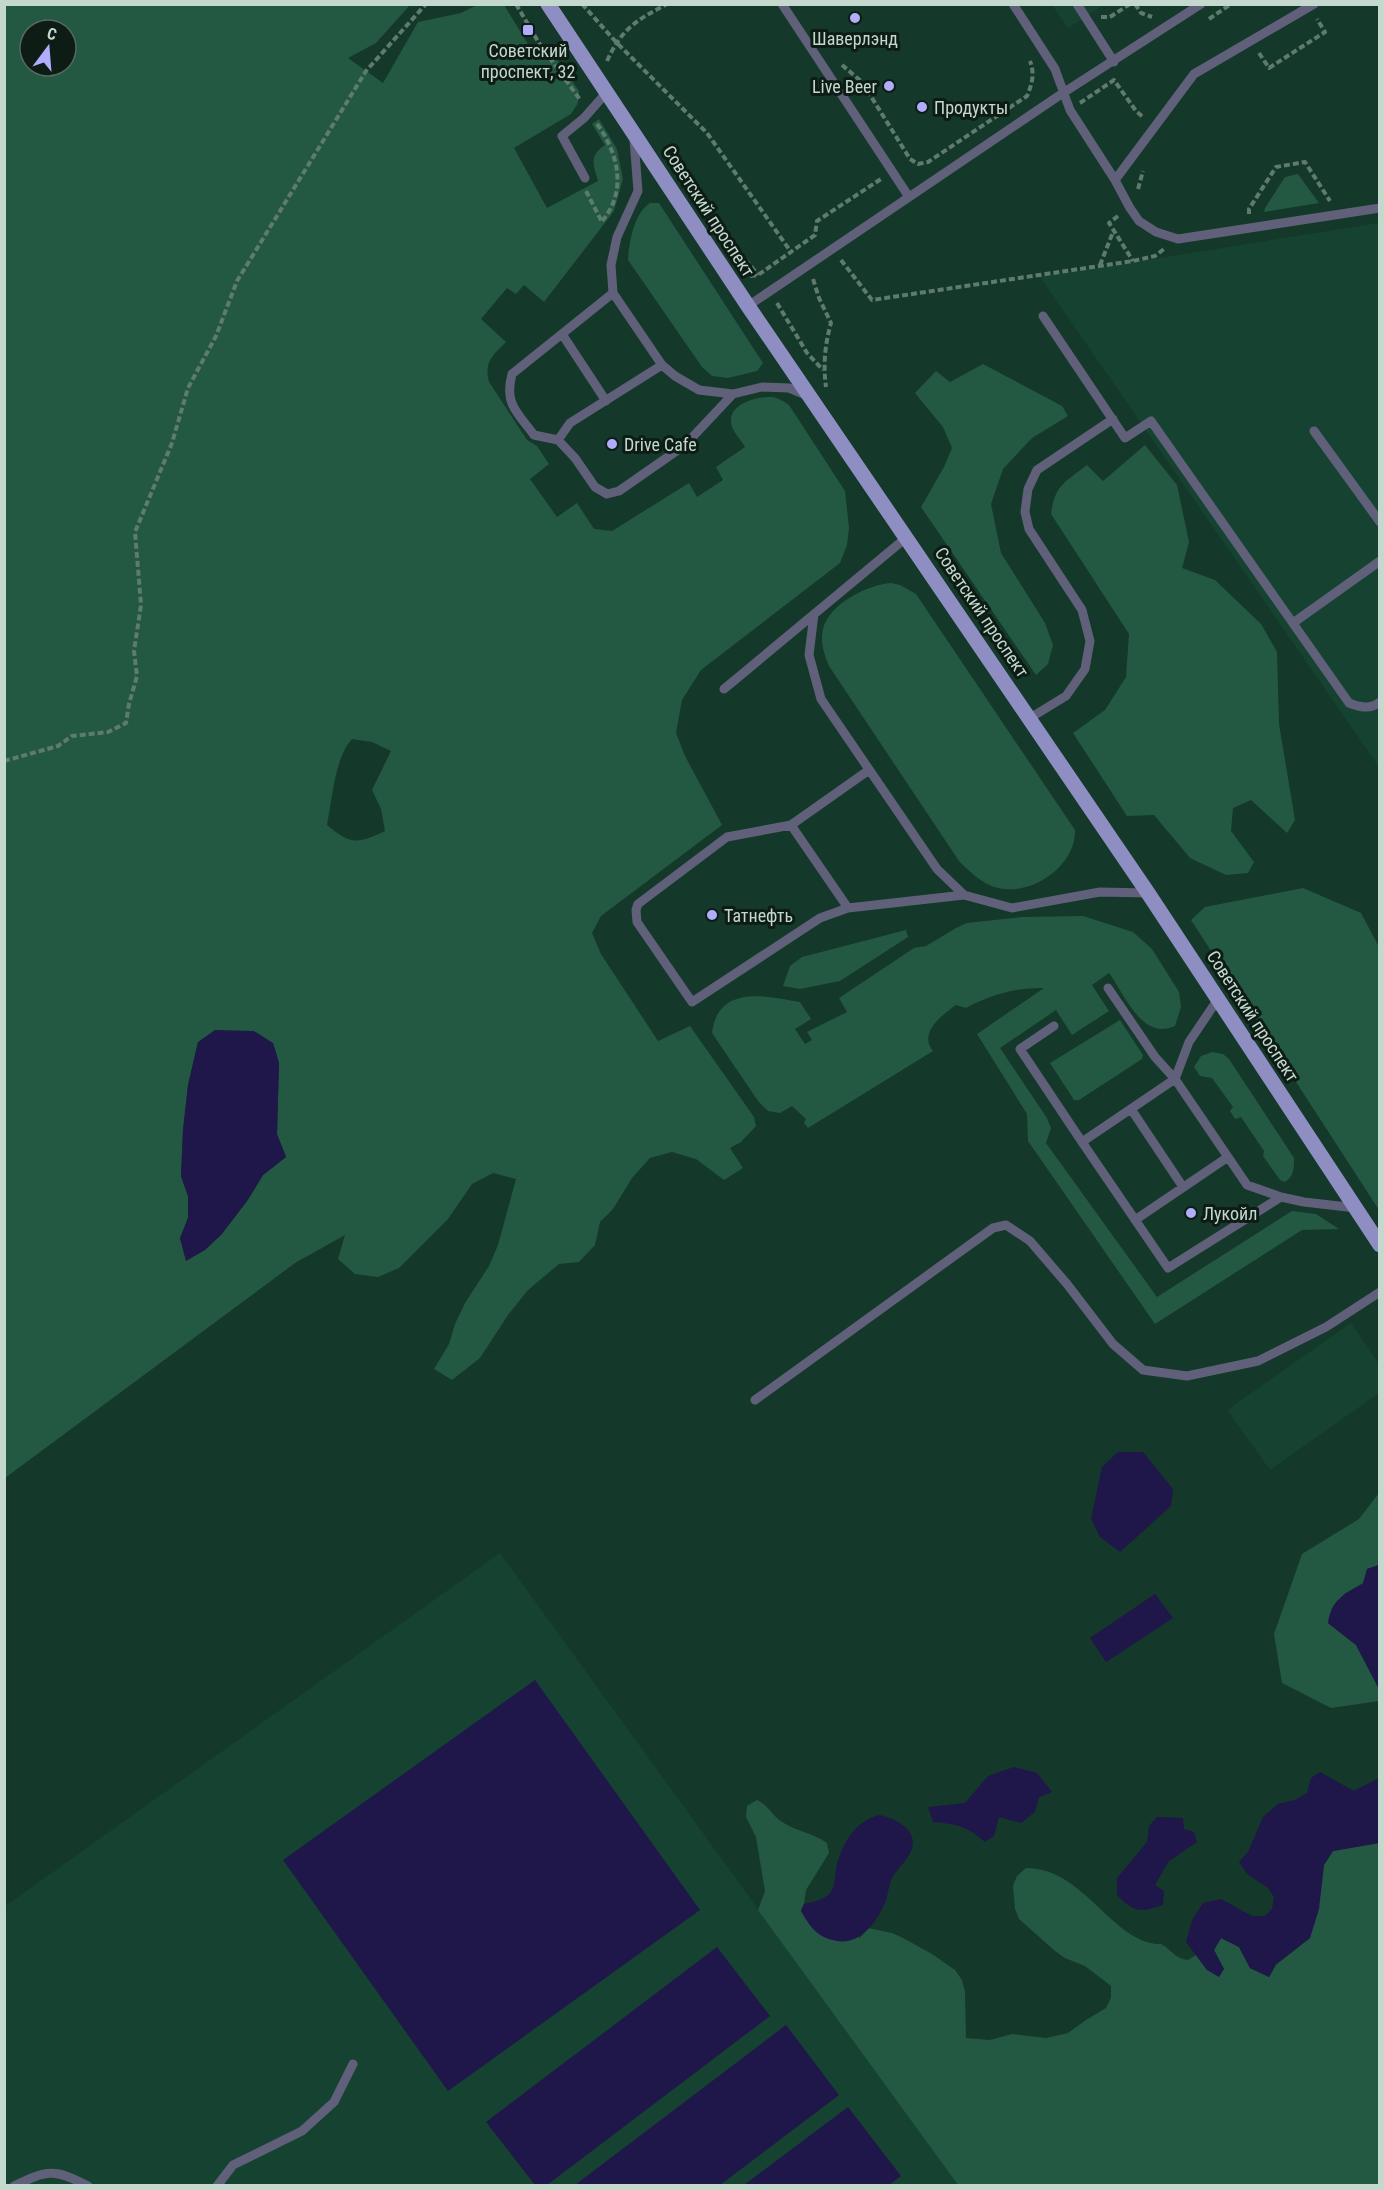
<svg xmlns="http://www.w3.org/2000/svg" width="1384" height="2190" font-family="'Roboto Condensed',sans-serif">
<rect width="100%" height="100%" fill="#143829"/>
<path fill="#164331" d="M1052 5H1104L1068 28Z
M1379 223V767L1040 277Z
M1351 1323 1379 1364V1393L1270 1470 1227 1410Z
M500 1553 958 2185H5L4 1907Z"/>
<path fill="#235943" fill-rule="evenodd" d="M5 5H410L376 43 348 58 383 83 418 22 461 13 477 5H504L534 54 555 56 579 91 578 103 571 114 514 148 547 208 598 181C593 164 589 156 605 145L592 124 599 119 617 149 623 179 614 211 544 302 524 285 516 294 507 288 481 319 506 342C492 356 484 362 489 382L527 440 537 446 549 464 530 479 557 517 577 503 594 529 612 531 689 483 697 497 723 480 716 467 745 447C741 440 731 430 731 422 729 404 757 396 772 397 779 398 783 401 789 405L845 491 849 528 847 545 840 563 701 670 682 700 676 733 685 756 722 825 601 916 592 933 601 954 658 1041 690 1026 754 1117 756 1126 741 1142 730 1148 743 1168 724 1180 696 1159 672 1152 650 1158 632 1178 613 1209 600 1222 595 1245 579 1262 559 1264 528 1290 508 1315 480 1358 452 1380 434 1369 449 1344 455 1324 465 1303 489 1266 498 1245 516 1179 493 1173 472 1184 448 1219 399 1268 378 1277 355 1274 338 1259 345 1235 295 1263 5 1478ZM30 30H66V66H30ZM352 739 372 742 391 751 372 790 381 809 385 831C357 844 351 845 327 825 332 800 335 757 352 739ZM198 1042 273 1043 279 1063 277 1135 286 1157 263 1175 247 1201 221 1235 186 1260 180 1238 188 1218V1196L181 1176 183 1130 188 1085Z
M1298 174 1319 203 1264 212 1265 208 1285 177Z
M650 203H659L763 363 757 371 728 378 712 376 702 367 628 260C629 242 634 213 650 203Z
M983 364 1062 406 1068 416 1032 438 1003 469 991 504 1001 553 1045 623 1053 645 1048 664 1036 675 921 507 944 467 952 448 943 427 915 393 936 371 950 382Z
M1145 445 1177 485 1189 542 1182 568 1215 580 1261 624 1277 652 1279 724 1295 820 1287 833 1251 800 1233 808 1231 831 1254 862 1248 873 1226 875 1190 858 1154 815 1127 816 1073 733 1105 710 1126 677 1129 634 1051 514C1055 485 1064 483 1087 465L1103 481Z
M891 583 900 585 916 594 1075 830C1076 866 1032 896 998 888 982 884 970 872 959 861L829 666C824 654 820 642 823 629 829 604 867 585 891 583Z
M1303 888 1361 913 1379 947V1210L1191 920 1205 907Z
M1083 916 1133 932 1152 949 1179 992 1181 1007 1175 1026C1142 1041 1125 995 1109 973L1092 985 1109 1011 1072 1035 1056 1010 1000 1048 1047 1118 1051 1128 1046 1143 1157 1297 1292 1211 1316 1214 1339 1229 1302 1230 1155 1324 1028 1141 1027 1114 977 1034 1044 988C1018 987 989 995 966 1008L956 1005C942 1015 918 1033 933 1051L808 1128 804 1123 806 1119 792 1106 780 1113 768 1111 758 1101 712 1033C718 984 766 996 800 1002L811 1019 795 1029 805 1044 812 1040 807 1032 847 1012 839 998 914 948 926 946 956 928 967 923 1022 917Z
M906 930 908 937 840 981 800 989 783 986 790 966 802 957Z
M1120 1020 1143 1055 1142 1059 1079 1100H1074L1050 1063Z
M1212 1052 1223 1054 1229 1059 1294 1158C1294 1168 1294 1176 1285 1182L1280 1180 1263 1156 1264 1151 1241 1117 1235 1119 1230 1111 1233 1107 1212 1078 1200 1076 1194 1067 1201 1056Z
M1379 1493V1565L1367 1569 1363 1583 1344 1594 1328 1623 1356 1645 1379 1689V1701L1331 1708 1282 1683 1274 1634 1302 1554 1359 1519Z
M757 1800C768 1805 772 1815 782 1822 796 1831 813 1833 827 1843L829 1853 806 1890 804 1904 801 1910 860 1938 868 1928 892 1933 903 1938 932 1954 955 1970 962 1980 965 1992 966 2038 990 2040 1012 2034 1046 2038 1068 2033 1086 2020 1106 2008 1111 1998V1986L1085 1966 1065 1958 1055 1951 1019 1919 1015 1909 1013 1886 1017 1876 1026 1868C1071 1868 1096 1911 1130 1934 1137 1938 1144 1942 1151 1943 1153 1944 1159 1944 1161 1944 1172 1950 1174 1958 1188 1960L1196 1955 1207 1970 1224 1969 1214 1950 1221 1938 1239 1947 1250 1968 1269 1977 1276 1965 1310 1938 1324 1865 1333 1851 1379 1843V2185H958L758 1910 765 1891 756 1837 746 1817 747 1806Z"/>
<path fill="#1f1649" d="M215 1030 254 1031 273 1043 279 1063 277 1134 286 1157 263 1175 247 1201 221 1235 205 1250 186 1261 180 1238 188 1218V1196L181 1176 183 1130 188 1085 198 1042Z
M1118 1452H1143L1173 1489 1171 1506 1120 1552 1100 1537 1091 1519 1102 1467Z
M1379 1565H1380L1379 1689 1356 1645 1328 1623C1331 1600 1344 1594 1363 1584L1367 1569Z
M1155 1594 1173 1618 1106 1662 1090 1638Z
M535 1680 700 1910 448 2091 283 1860Z
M1014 1767 1037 1773 1052 1792 1039 1797 1035 1812 1021 1823 999 1817 994 1836 985 1842C967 1826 957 1824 933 1822L928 1807 965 1803 988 1776Z
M1320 1772 1354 1791 1379 1778V1843L1333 1851 1324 1865 1319 1909 1310 1938 1276 1964 1269 1977 1250 1968 1239 1947 1221 1938 1214 1950 1224 1969 1219 1977 1207 1970 1186 1942 1192 1920 1203 1903 1221 1899 1252 1916H1265L1272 1909 1274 1897 1268 1888 1247 1874 1239 1862 1248 1852 1263 1817 1278 1804 1295 1800 1307 1793 1311 1778Z
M880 1815C893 1818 913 1827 913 1843 912 1857 898 1867 892 1878 889 1885 888 1893 886 1900 878 1921 861 1945 837 1941 818 1938 810 1927 801 1911L804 1904C813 1902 824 1900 830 1893 837 1884 834 1871 838 1861 845 1839 857 1820 880 1815Z
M1157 1817 1183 1818 1184 1829 1194 1832 1197 1842 1168 1862 1155 1885 1164 1891 1163 1905C1141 1913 1133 1912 1117 1895V1878L1147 1842 1149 1826Z
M717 1947 770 2016 547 2185H535L486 2122Z
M786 2025 839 2095 720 2185H575Z
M848 2107 901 2176 889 2185H744Z"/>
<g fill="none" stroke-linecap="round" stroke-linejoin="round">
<path stroke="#5e7b6e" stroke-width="4" stroke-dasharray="6 3" stroke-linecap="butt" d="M516 4 539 43 581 101
M582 4 616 42 707 133 791 252
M1135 4 1141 13 1152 17
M1101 17H1110L1130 4
M1209 19 1231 4
M1259 53 1269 68 1325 32 1317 19
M607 61C622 28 637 20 667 4
M842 65 862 82 910 159 918 164 928 162 1027 96C1032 84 1035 74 1030 61
M1080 103 1114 80 1136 111 1144 118
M597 124C619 154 627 192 602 221
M1138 189 1143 171
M586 191 602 222
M708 209 731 242 758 275
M1249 214V209L1276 167 1305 162 1330 201
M1118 216 1109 223 1133 261
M841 260 872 300 1133 261 1155 256 1164 249
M1100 265 1113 232
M750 276 758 275 815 235 817 221 881 179
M813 279 819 298 831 323C825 344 823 365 826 387
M777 303 807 353 823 370
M4 761 58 746 72 736 108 732 126 723 129 704 137 676 134 651 141 605 135 532 172 443 188 388 216 336 237 281 366 71 426 4"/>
<path stroke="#60607a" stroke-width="9" d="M782 4 909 197
M1013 4 1055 69 1070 110 1115 180 1130 208 1139 221 1156 232 1178 239 1380 208
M1077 4 1114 62
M634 140 638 191 617 237 611 265 613 293 662 365 675 376 699 390 733 394 762 387 789 388 806 395
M585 178 562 136 584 118 607 92
M1115 180 1194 74 1314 4
M613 293 512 374C504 404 517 412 534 435L558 440 575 458 595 487 607 494 619 491 685 445 733 394
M748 306 1063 93 1201 4
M1043 316 1125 438 1151 421 1349 703C1359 707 1370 710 1380 702
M562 334 606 401
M1314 431 1380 522
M558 440 570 423 662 365
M814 614 809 655 821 699 937 869 964 895 1012 908 1100 892 1148 893
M1293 623 1380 561
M724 689 907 537
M1030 718 1066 696 1085 669 1090 641 1082 610 1029 529 1025 512 1028 489 1037 470 1113 419
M869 770 791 825 848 908 964 895
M791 825 727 837 638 904 636 910 637 922 692 1002 820 918 848 908
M1108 988 1155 1057 1175 1079 1082 1142 1168 1268 1281 1197
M1218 999 1189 1042 1175 1079 1247 1185 1281 1197 1304 1202 1356 1208
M1054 1026 1020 1049 1082 1142
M1131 1109 1183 1187
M1135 1220 1228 1157
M755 1400 993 1228 1006 1225 1030 1241 1067 1284 1113 1344 1143 1370 1187 1376 1258 1361 1326 1327 1380 1292
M14 2186C47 2170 54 2168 88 2186
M217 2186 233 2165 302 2131 334 2102 353 2064"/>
<path stroke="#8f8ec2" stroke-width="15" d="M548 4 748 306 1148 893 1380 1245"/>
</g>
<g fill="#b0aefa" stroke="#0d1c15" stroke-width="2">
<circle cx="855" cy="18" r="6"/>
<rect x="522" y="24" width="12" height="12" rx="3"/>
<circle cx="889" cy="86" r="6"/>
<circle cx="922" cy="107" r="6"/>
<circle cx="612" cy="444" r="6"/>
<circle cx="712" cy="915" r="6"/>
<circle cx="1191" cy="1213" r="6"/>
</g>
<g text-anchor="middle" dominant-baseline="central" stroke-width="6" stroke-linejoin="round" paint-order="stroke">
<g font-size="18" fill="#c5d8ce" stroke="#0d1c15" text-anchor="start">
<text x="855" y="38" text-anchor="middle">Шаверлэнд</text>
<text x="528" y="50" text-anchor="middle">Советский<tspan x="528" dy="21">проспект, 32</tspan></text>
<text x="877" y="86" text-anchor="end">Live Beer</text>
<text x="934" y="107">Продукты</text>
<text x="624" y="444">Drive Cafe</text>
<text x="724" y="915">Татнефть</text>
<text x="1203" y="1213">Лукойл</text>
</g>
<g font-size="18" fill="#c5d8ce" stroke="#0d1c15">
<text transform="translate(709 211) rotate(57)">Советский проспект</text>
<text transform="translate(982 612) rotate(56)">Советский проспект</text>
<text transform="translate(1253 1016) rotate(57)">Советский проспект</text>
</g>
</g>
<rect width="1384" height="2190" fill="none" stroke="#c5d8ce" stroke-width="12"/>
<g transform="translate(48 48) rotate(16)"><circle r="28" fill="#0d1c15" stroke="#57675f" stroke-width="1.5"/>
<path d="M0-4.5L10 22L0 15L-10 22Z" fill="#b0aefa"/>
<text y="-9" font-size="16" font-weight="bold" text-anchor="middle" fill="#c5d8ce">С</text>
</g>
</svg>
